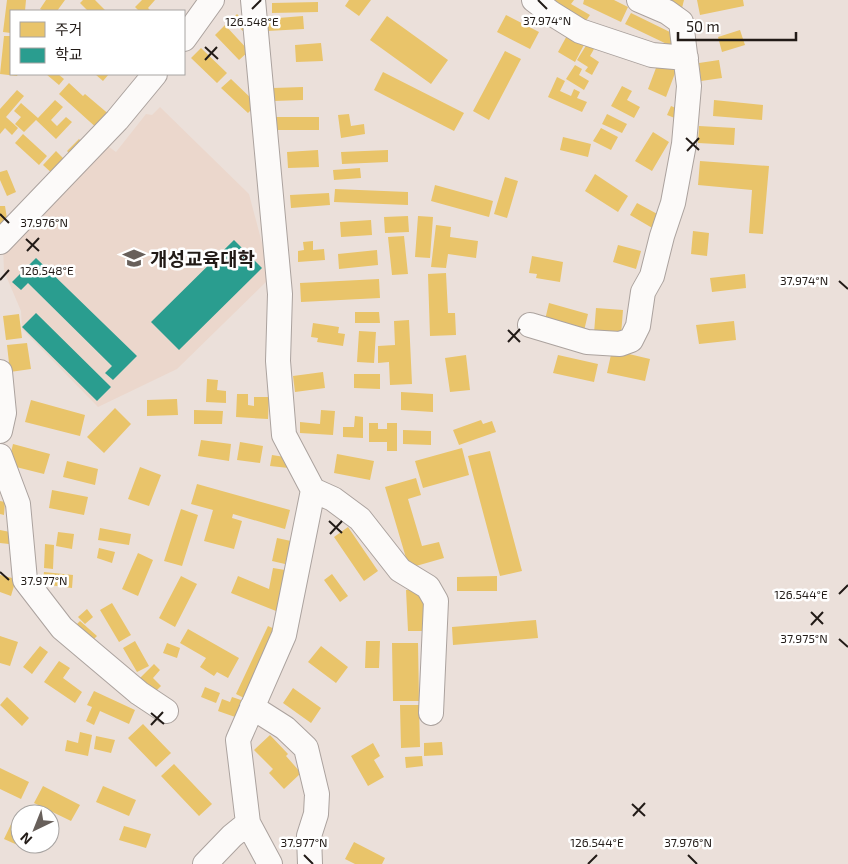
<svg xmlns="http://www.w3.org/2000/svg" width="848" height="864" font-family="'Exo 2','Noto Sans KR',sans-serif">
<rect width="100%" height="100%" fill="#ebe0da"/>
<path fill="#ebd7cc" d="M160 107 249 194 271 277 177 369 98 407 22 329 21 311 4 271 3 245 105 144 116 152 146 114 152 115Z"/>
<path fill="#e9c46a" d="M7 0H26L25 11H11V33L3 32Z
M46 0H65L57 11H44L40 9Z
M83 0H95L106 11H88L80 3Z
M142 0H155L148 8 151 11H139L135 7Z
M349 0H371L359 16 345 6Z
M542 0H574L571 4 590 15 583 25Z
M584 0H614L628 7 621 22 583 4Z
M664 0H684L681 12Z
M697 0H743L744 6 700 15Z
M318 2V12L272 13V3Z
M631 13 676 35 671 46 625 24Z
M237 14 249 26 244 32 231 20Z
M506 15 539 32 530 49 497 32Z
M303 16 304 29 267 31 266 19Z
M387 16 448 60 431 84 370 40Z
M225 25 249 51 239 60 215 35Z
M570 30 587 39 575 62 558 52Z
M740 30 745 45 722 52 718 37Z
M4 36H11V74H18L17 76 0 74Z
M321 43 323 61 296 62 295 45Z
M587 44 594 49 590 56 599 62 592 75 585 71 588 67 577 60Z
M201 48 227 73 217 83 191 58Z
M505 51 521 59 489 120 473 111Z
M659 60 677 68 666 97 648 89Z
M719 60 722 78 701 81 699 63Z
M575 65 582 69 579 75 589 81 584 90 566 79Z
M383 72 464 113 454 131 374 90Z
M46 74H58L64 79 59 85Z
M95 74H109L103 81Z
M557 77 565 81 560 91 571 96 574 89 580 92 577 98 587 102 582 112 548 97Z
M231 79 257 104 248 113 221 88Z
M69 83 83 96 85 94 111 116 99 130 59 94Z
M622 86 632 91 627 100 640 107 634 118 611 106Z
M303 87V100L273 101V88Z
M17 90 24 96 6 117 18 128 12 135 5 128 0 134V109Z
M55 100 63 107 51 120 57 126 66 117 72 122 56 139 36 120 24 132 15 124 21 117 14 111 21 103 38 118Z
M714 100 763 105 762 120 713 116Z
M671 106 683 111 680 120 667 115Z
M349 114 351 126 364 124 365 134 341 138 338 115Z
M607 114 627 124 622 133 602 124Z
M276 117H319V130H276Z
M699 126 735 128 734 145 698 143Z
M601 128 618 137 611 150 593 141Z
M653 132 669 142 652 171 635 161Z
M23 134 47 156 39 165 15 143Z
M563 137 591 144 588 157 560 150Z
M79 139 86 146 74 158 67 151Z
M318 150 319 167 288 168 287 152Z
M388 150V162L342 164 341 152Z
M56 151 68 163 55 176 43 165Z
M700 161 769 166 763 234 749 233 752 190 698 185Z
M360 168 361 178 334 180 333 170Z
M7 170 16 192 7 196 0 180V172Z
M595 174 628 196 618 212 585 191Z
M505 177 518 181 507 218 494 214Z
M435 185 493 201 489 217 431 201Z
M335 189 408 192V205L334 202Z
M329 193 330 205 291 208 290 195Z
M637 203 661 216 654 229 630 215Z
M0 206H5L8 225 0 226Z
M408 216 409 232 385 233 384 217Z
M418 216 433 217 430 258 415 257Z
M371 220 372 235 341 237 340 222Z
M436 225 451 227 450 237 478 241 476 258 448 254 446 268 431 267Z
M693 231 709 233 707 256 691 254Z
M404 236 408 274 392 275 388 237Z
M313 241V250L324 249 325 260 298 262V251L304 250 303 242Z
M618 245 641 251 636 269 613 262Z
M377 250 378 265 339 269 338 254Z
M532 256 563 262 560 282 536 278 537 274 529 273Z
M446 273 448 313H455L456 335 430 336 428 274Z
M745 274 746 288 712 292 710 278Z
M379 279 380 298 301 302 300 283Z
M549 303 588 314 583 335 544 324Z
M596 308 623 310 621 335 594 333Z
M355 312H379L380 323H355Z
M19 314 22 338 6 340 3 316Z
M409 320 412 384 390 385 389 362 378 363V346L395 345 394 321Z
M734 321 736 340 699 344 696 325Z
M313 323 339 327 338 333 345 334 343 346 317 342 318 338 311 337Z
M359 331 376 332 374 363 357 362Z
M27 343 31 369 10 372 7 345Z
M612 350 650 359 645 381 607 373Z
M466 355 470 390 450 392 445 358Z
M558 355 598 364 594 382 553 373Z
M323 372 325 388 295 392 293 376Z
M354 374H380V389L354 388Z
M207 379 218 380 217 390 226 391V403L206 402Z
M401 392 433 394V412L401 410Z
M237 394H248V405L254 406V397H269L268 419 236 417Z
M177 399 178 415 147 416V400Z
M31 400 85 415 80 436 25 422Z
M115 408 131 424 104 453 87 437Z
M194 410 223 411 222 424H194Z
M321 410 335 411 333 435 300 433V422L320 424Z
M355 416 363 417V438L343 437V427H354Z
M481 420 483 424 492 421 496 432 459 445 453 430Z
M369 423H378V429H387V423H397V451H387V442H369Z
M403 430 431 431V445L403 444Z
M201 440 231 444 229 461 198 456Z
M240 442 263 446 260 463 237 460Z
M13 444 50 454 44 474 8 465Z
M462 448 469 475 423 488 415 461Z
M490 451 522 571 500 576 468 456Z
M337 454 374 461 370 480 334 473Z
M272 455 291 458 289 468 270 466Z
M67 461 98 469 95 485 63 477Z
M140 467 161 475 149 506 128 499Z
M416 478 421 495 408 499 422 546 439 542 444 558 409 568 385 487Z
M197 484 290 510 285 529 233 514 232 518 242 521 234 549 204 541 213 510 191 504Z
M52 490 88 497 84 515 49 508Z
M0 501 5 502 4 515 0 514Z
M181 509 198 515 182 566 164 561Z
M348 527 378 571 364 581 334 537Z
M100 528 131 534 129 545 98 540Z
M0 530 10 532 9 544 0 543Z
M58 532 74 534 72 549 56 546Z
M277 538 291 541 285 564 272 561Z
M45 544 54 545 53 569 44 568Z
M99 548 115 552 112 563 97 558Z
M138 553 153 560 138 596 122 589Z
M273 568 285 570 280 594 283 595 276 611 231 593 238 576 269 589Z
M44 572 73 575 72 588 42 584Z
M332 574 348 596 340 602 324 580Z
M0 575 16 579 11 596 0 592Z
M181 576 197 584 175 627 159 618Z
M497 576V591H457V577Z
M406 590H423L425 631H408Z
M112 603 131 635 119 642 100 610Z
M87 609 93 617 85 624 78 617Z
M536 620 538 638 453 645 452 627Z
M80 621 97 636 89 644 72 629Z
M268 626 281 632 248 700 236 694Z
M188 629 239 658 228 678 217 672 214 676 200 667 206 658 180 643Z
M0 636 18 642 10 666 0 663Z
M135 641 149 666 137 672 123 648Z
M366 641H380L379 668H365Z
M167 643 180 648 177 658 163 653Z
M392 643H418L419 701H393Z
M40 646 48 652 32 674 23 667Z
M321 646 348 667 336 683 308 662Z
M59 661 70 668 63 678 82 692 75 703 44 682Z
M154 664 160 670 153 678 161 686 153 694 139 679Z
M205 687 220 693 216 703 201 697Z
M293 688 321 708 311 723 283 703Z
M94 691 135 710 129 724 100 711 94 725 86 721 92 707 87 705Z
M7 697 29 718 22 726 0 705Z
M232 697 244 701 238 718 218 711 222 699 230 702Z
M400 705H419L420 747 401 748Z
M143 724 171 753 156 767 128 738Z
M80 732 92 735 88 756 65 751 67 740 78 743Z
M270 735 288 754 286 756 301 773 284 789 269 773 273 769 254 750Z
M96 736 115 740 111 753 94 749Z
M442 742 443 755 424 756V743Z
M373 743 380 756 374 760 384 777 368 786 351 756Z
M422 756 423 766 406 768 405 757Z
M174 764 212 804 199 816 161 776Z
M0 768 29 782 21 799 0 789Z
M43 786 80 805 71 821 34 803Z
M103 786 136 800 129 816 96 802Z
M14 818 20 821V844H34L31 851 4 839Z
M124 826 151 834 146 848 119 840Z
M354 842 385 858 382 864H355L345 859Z"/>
<path fill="#2a9d8f" d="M234 240 262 268 179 350 151 322Z
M36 258 137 356 113 380 105 373 112 366 28 283 21 290 12 282Z
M36 313 111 387 97 401 22 327Z"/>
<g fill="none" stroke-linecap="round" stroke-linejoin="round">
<g stroke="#aba29e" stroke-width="26">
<path id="minor" d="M253 0 280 294 278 361 284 435 313 490 284 635 238 740 248 823 270 864
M534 0 551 13 580 31 652 55 686 58
M184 39 212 0
M0 242 117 120 155 74
M530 325 587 342 620 344 631 340 638 326 643 292 652 276 662 236 673 203 684 144 689 86 681 22 667 12 639 0
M0 372 4 413 0 431
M0 456 18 504 25 580 62 628 139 693 166 711
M313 490 333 499 360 519 400 570 428 587 436 601 431 713
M252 707 285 728 306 748 317 794 316 814 309 836 310 864
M205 864 232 836 248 823"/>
</g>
<use href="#minor" stroke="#fcfaf9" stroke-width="24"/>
</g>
<path fill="none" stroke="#221b17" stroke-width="2" d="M538 0 547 9M252 9 261 0M205 47 218 59M205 60 217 47M686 138 699 150M687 151 699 138M0 214 9 223M26 239 39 251M27 251 39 238M0 280 9 270M839 281 848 289M508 330 520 342M508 342 520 329M329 521 342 533M330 534 342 521M0 572 9 580M839 594 848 585M811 612 823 624M811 625 823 612M839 639 848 647M151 713 164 724M151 725 163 712M632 804 645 816M633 816 645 803M304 855 313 864M688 855 697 864M588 864 597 855"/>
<defs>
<g id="school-bare" transform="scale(1.725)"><path d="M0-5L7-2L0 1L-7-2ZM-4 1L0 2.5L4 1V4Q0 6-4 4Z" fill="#68605b" stroke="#fff" stroke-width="2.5" paint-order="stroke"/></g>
</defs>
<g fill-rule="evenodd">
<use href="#school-bare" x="134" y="258"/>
</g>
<g text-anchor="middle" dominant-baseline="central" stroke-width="5" stroke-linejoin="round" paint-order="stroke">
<g font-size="19" font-weight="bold" fill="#221b17" stroke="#fff" text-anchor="start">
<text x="150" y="258">개성교육대학</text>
</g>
</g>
<g font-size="12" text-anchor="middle" fill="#221b17" stroke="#fff" stroke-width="5" stroke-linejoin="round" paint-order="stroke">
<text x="547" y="25">37.974°N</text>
<text x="252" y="26">126.548°E</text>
<text x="44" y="227">37.976°N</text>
<text x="47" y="275">126.548°E</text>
<text x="804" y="285">37.974°N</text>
<text x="44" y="585">37.977°N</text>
<text x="801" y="599">126.544°E</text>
<text x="804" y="643">37.975°N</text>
<text x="597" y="847">126.544°E</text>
<text x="304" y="847">37.977°N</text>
<text x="688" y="847">37.976°N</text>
</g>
<rect x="10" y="10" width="175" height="65" fill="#ffffff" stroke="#a7a4a2"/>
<rect x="20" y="22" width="25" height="15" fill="#e9c46a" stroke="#a7a4a2"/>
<text x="55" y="35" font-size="15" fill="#221b17">주거</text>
<rect x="20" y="48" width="25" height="15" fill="#2a9d8f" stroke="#a7a4a2"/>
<text x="55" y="60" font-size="15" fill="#221b17">학교</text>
<g transform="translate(35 829) rotate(223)"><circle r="24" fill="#ffffff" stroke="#a7a4a2"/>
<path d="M0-4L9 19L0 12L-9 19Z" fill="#68605b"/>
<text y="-8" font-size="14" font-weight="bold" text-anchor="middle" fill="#221b17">N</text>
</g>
<path d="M678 32v8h118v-8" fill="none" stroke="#221b17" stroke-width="2.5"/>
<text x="686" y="32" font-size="15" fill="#221b17" stroke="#ffffff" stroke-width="4" paint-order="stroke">50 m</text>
</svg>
